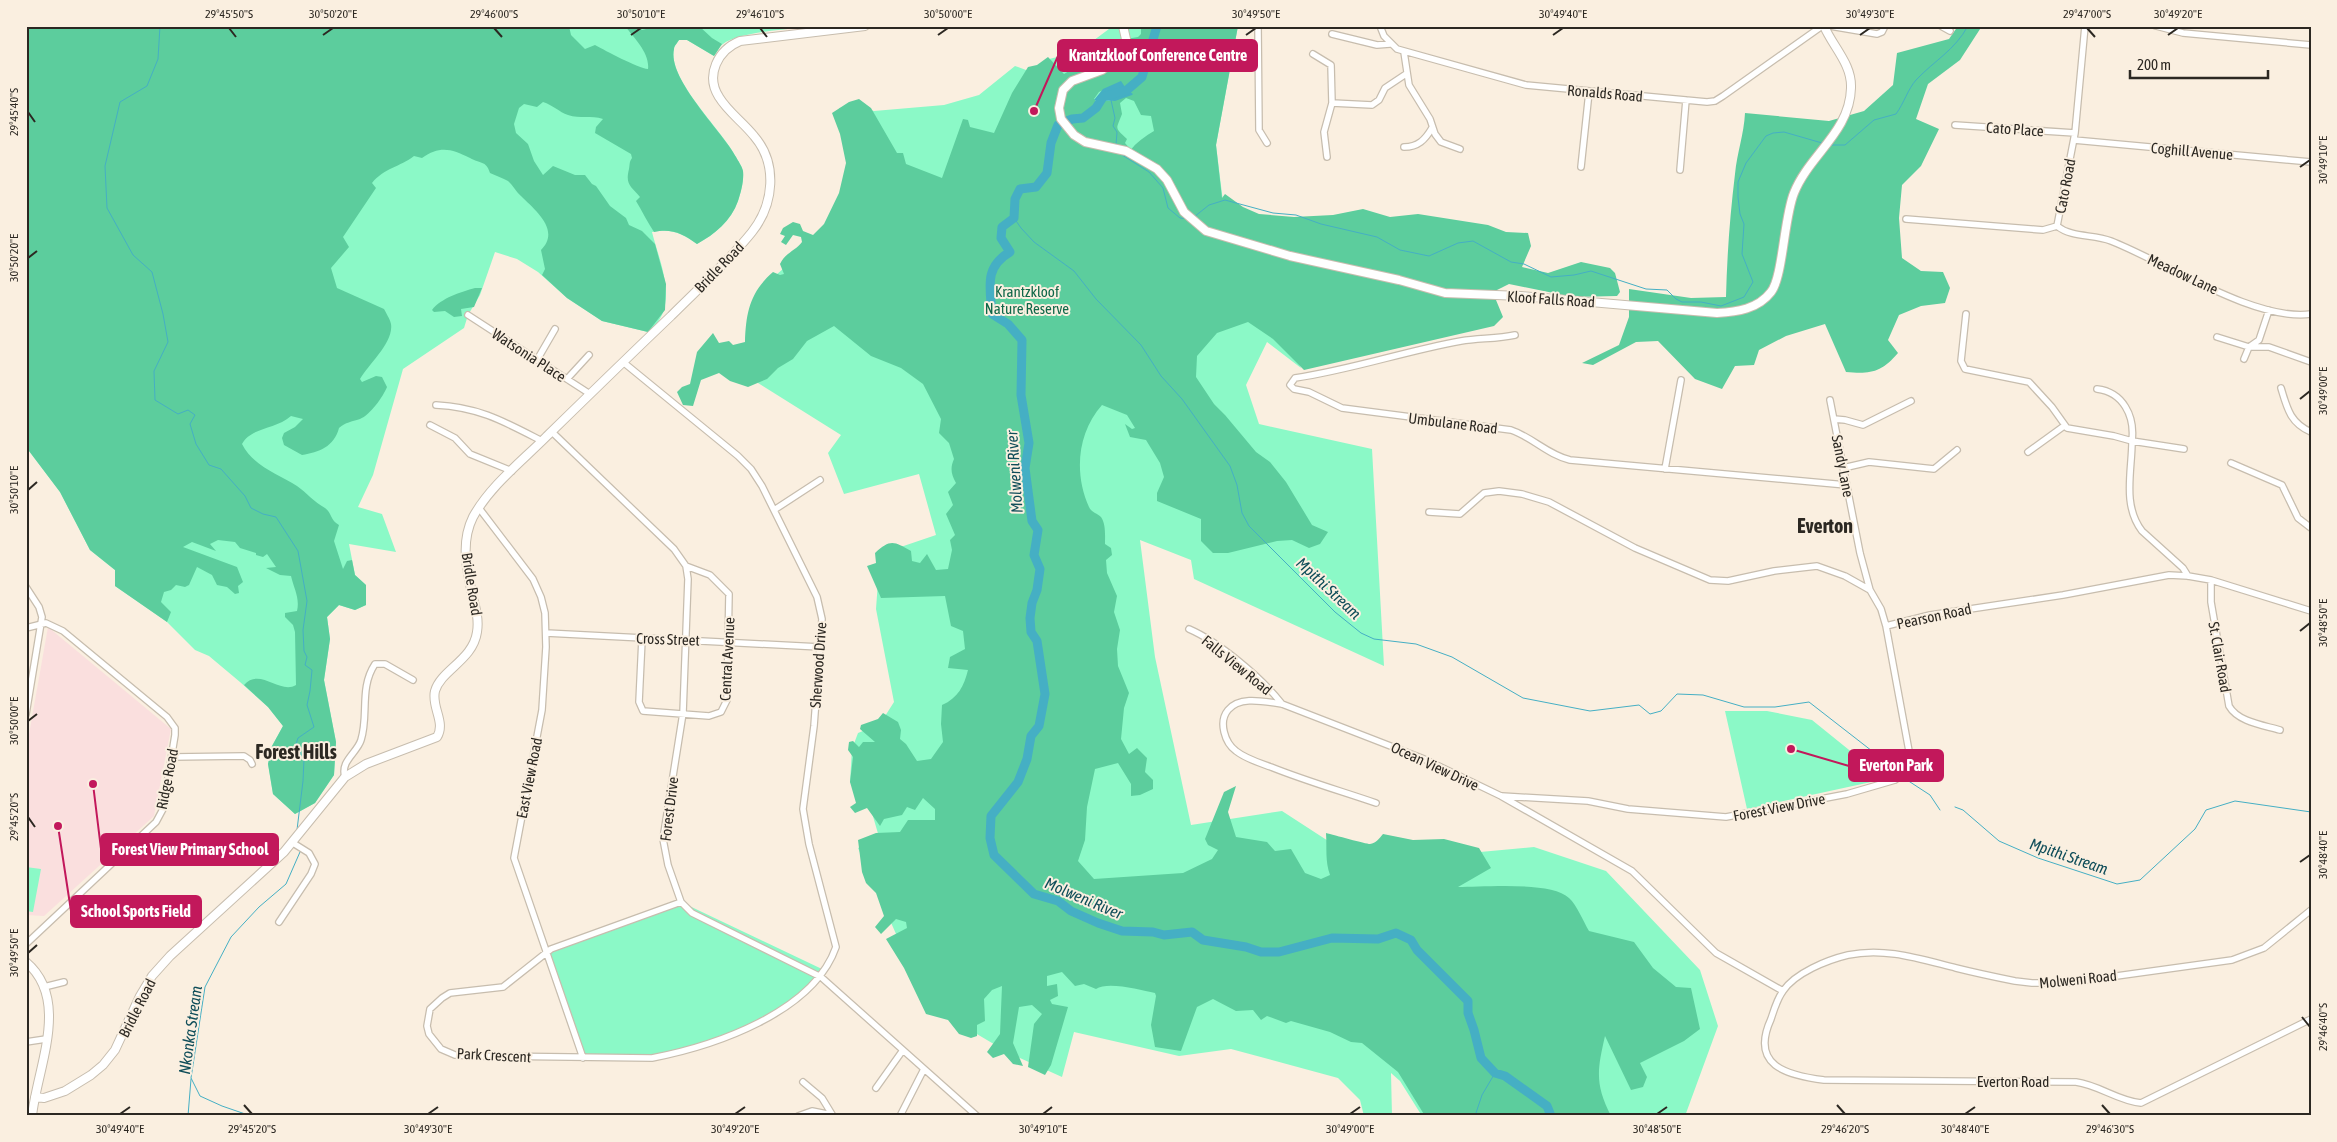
<svg xmlns="http://www.w3.org/2000/svg" width="2337" height="1142" font-family="'Asap Condensed',sans-serif">
<rect width="100%" height="100%" fill="#faefe0"/>
<path fill="#fadfde" d="M48 627 171 729 154 816 44 916 26 915V751Z"/>
<path fill="#8bf9c7" d="M26 26H829C805 28 741 30 723 44 719 46 717 53 714 56L687 40H679C678 42 674 46 674 49 667 79 723 131 736 157 738 161 742 166 743 171 744 181 741 192 738 201 731 221 715 234 697 244 682 233 671 228 652 232 660 264 681 307 648 332L602 321 567 298 538 272 517 259 495 252 480 295 468 315 464 328 403 369 373 475 358 507 382 514 396 552 349 544 355 575 366 585V605L355 610 339 605 327 617 330 639 324 680 336 742 334 775 315 803 295 814 273 794 268 764 272 746 283 726 268 707 240 682 209 656 195 650 167 622 115 586V570L90 550 60 492 26 447Z
M1113 26H1238L1216 145 1223 202 1301 368 1267 342 1246 385 1259 424 1372 449 1384 666 1194 579 1191 560 1140 540 1155 657 1191 825 1282 811 1339 848 1437 856 1534 847 1606 871 1700 970 1718 1026 1685 1116H1422L1400 1081 1391 1073 1392 1116H1364L1360 1100 1338 1078 1231 1049 1179 1056 1074 1032 1062 1077 1009 1053 948 1017 904 952 858 848 879 837 870 806 850 782 852 749 858 733 880 724 894 702 876 609 880 554 936 535 919 474 844 494 828 453 841 435 758 383 769 281 791 262 817 247 853 186 839 108 854 106 874 111 944 105 979 95 1015 66 1026 70 1037 68 1049 59 1078 52Z
M1725 711H1767L1812 720 1885 779 1747 809Z
M26 867 41 869 33 912 26 911Z
M681 902 824 970 796 1001 715 1041 674 1053 584 1058 547 953Z"/>
<path fill="#5ccd9d" fill-rule="evenodd" d="M26 26H569L571 35 585 49 595 45C606 51 638 68 648 69 650 53 634 38 625 26H638L642 30 646 29V26H699L712 38 722 44 714 56 687 40H679C678 42 674 46 674 49 667 79 723 132 736 157 738 161 742 166 743 171 744 181 741 192 738 201 731 221 715 234 697 244 683 234 672 228 654 232 648 223 642 211 636 201L640 197C631 186 625 185 629 169 630 164 629 162 632 158L631 154 595 133 596 127 603 119C591 115 580 119 568 115 559 112 553 105 543 102L537 107 524 104 519 108 514 124 516 133 528 144 534 161 543 175 553 166 575 175H585L592 184 596 186 610 206 626 218 629 225 642 231 655 244 666 284 665 310 648 332 602 321 567 298 542 275 545 269 541 250C561 230 535 210 521 196 516 192 513 185 508 181 503 178 496 176 490 173 486 160 480 164 470 158 452 149 440 145 422 158L414 156C400 167 384 168 372 183L376 188 343 237 349 247 331 268 337 288 384 309C386 313 390 319 391 324 394 342 368 365 360 379L362 382 376 376 382 377 387 387C383 397 370 415 360 419 351 422 346 422 339 428 334 447 319 452 302 455L284 445 282 438 284 433 295 427 303 419 291 416C275 430 251 427 242 444 253 466 278 474 297 486 307 493 314 502 325 508 332 513 330 520 339 525L334 541 343 569 347 561 352 560 355 575 366 585V605L355 610 339 605 327 617 330 639 324 680 336 742 334 775 315 803 295 814 273 794 268 764 272 746 283 726 268 707 244 685C260 667 280 695 296 685L295 632 293 625 285 617V613L297 611C300 598 294 589 291 576L280 575 266 568 276 567 267 554 263 557 256 555V553L240 548 235 542 218 540 210 544 216 551 192 542 183 547 237 567 243 582 238 586 239 593 235 594 227 587 217 585 212 575 197 567 189 585 185 587 176 585 171 590 164 592 161 602 171 612 167 622 115 586V570L90 550 60 492 26 447Z
M1141 26H1238L1216 145 1222 198 1225 194 1243 207 1259 214 1294 217 1333 215 1363 209 1390 217 1418 214 1488 225 1506 232 1528 233 1531 246 1522 267 1548 273 1581 262 1610 268 1615 273 1620 292 1617 296 1573 297 1509 284 1497 290 1496 300 1503 317 1494 326 1304 370 1273 339 1248 322 1217 333 1197 356 1196 377 1214 404 1225 415 1256 452 1270 462 1286 482 1312 525 1328 532 1320 544 1309 548 1292 540 1277 541 1228 553H1213L1201 541V519L1157 501V493L1164 477 1160 463 1146 440 1130 437 1125 424 1132 429 1135 428 1127 415 1102 405C1077 433 1074 474 1089 507 1092 513 1097 513 1101 517 1106 524 1105 536 1105 544L1111 548 1112 555 1106 560 1107 573 1117 596 1114 612 1120 630 1117 649 1118 666 1129 693 1124 708 1121 739 1129 754 1137 748 1147 758 1145 772 1153 780V789L1140 795 1131 796V784L1118 763 1095 769 1087 807 1085 840 1078 861 1094 879 1183 873 1212 859 1218 850 1208 845 1205 839 1224 792 1236 786 1228 812 1236 837 1267 842 1275 851 1291 849 1305 873 1321 879 1330 875C1325 861 1327 849 1326 833 1334 835 1366 844 1370 844 1376 843 1379 839 1383 834L1413 840 1444 839 1479 848 1491 868 1458 887C1483 887 1552 881 1569 898 1577 905 1583 921 1589 931L1634 942 1653 968 1676 987 1691 988 1700 1029 1684 1041 1640 1063 1647 1077 1643 1087 1631 1090 1605 1036C1597 1071 1595 1084 1611 1116H1425L1398 1072 1362 1043 1351 1042 1330 1032 1291 1021 1286 1023 1267 1016 1261 1020 1253 1010 1236 1011 1213 999 1197 1007 1181 1051 1155 1047 1151 1025 1156 996 1155 993C1140 990 1108 981 1096 989L1084 984 1075 986 1062 972 1047 976V986L1057 984 1058 996 1050 1000 1052 1004 1068 1007 1051 1065 1045 1075 1028 1067 1034 1024 1042 1014 1032 1005 1019 1007 1013 1043 1023 1066 1013 1064 1004 1054 993 1058 987 1052 1000 1034 1002 986 992 990 984 999 985 1021 977 1025V1036L971 1038 959 1034 948 1020 926 1014 904 968 886 939 907 928 906 922 896 919 881 934 875 927 884 916 876 893 866 883 862 872 858 840 876 833 900 832 908 820H935V809L923 798 915 810 907 807 902 815 884 819 880 826 867 808 855 813 850 807 856 803 850 782 853 757 848 750 849 742 853 741 859 747 863 742H875L860 729 861 725 878 719 883 713 898 722 901 730 900 739 906 744 917 761 931 759 943 742 941 724 942 705C958 698 964 686 968 670L948 668 950 657 965 649 963 631 951 626 945 596 881 598 867 566 876 563 875 553C890 539 894 541 911 551L912 561 920 563 927 554 936 570 948 569 952 550 950 540 955 535 946 514 953 505 948 492 956 483C951 474 950 468 954 459L949 443 939 433 941 419 923 384 901 368 871 356 834 326 807 341 793 359 778 368 767 379 748 387 730 381 719 373 701 380 693 406 683 405 677 392 682 387 690 384 697 352 713 333 719 343 729 341 733 345 745 342C746 312 750 292 773 272L780 275 784 274 780 264C785 253 795 251 802 242L801 237 793 235 786 245 781 242 785 236 780 234 783 228 793 222 800 224 803 231 813 235 824 224 839 193 846 163 840 134 832 113 849 102 859 99 871 108 897 153H903L906 164 942 178 963 119 968 120 970 127 994 133 1012 93 1028 67 1037 65 1048 57 1064 74 1077 66 1083 56 1107 67 1126 39 1138 37 1141 34ZM1119 83 1127 90C1120 103 1109 101 1096 101L1094 99 1099 92ZM1126 98 1134 101 1141 115 1151 116 1154 131C1147 135 1134 144 1131 150L1125 143 1127 139C1114 127 1116 130 1122 114L1120 103Z
M1958 26H1982L1960 60 1928 84 1916 119 1939 129 1921 166 1902 185 1899 218 1902 258 1921 271 1943 272 1950 288 1945 303 1921 306 1899 315 1888 340 1898 353C1881 373 1870 374 1846 372L1825 324 1786 336 1759 350 1754 365 1735 366 1722 389 1695 379 1658 341 1636 342 1593 365 1582 363 1619 345 1629 317V289L1691 298 1726 297C1727 256 1730 215 1735 174 1737 153 1744 134 1745 113L1829 121 1864 111 1893 85 1897 53 1949 39Z
M475 288H482L474 307 461 309 462 316 454 317 445 311 434 312 432 310C441 298 461 292 475 288Z"/>
<path fill="#45afc4" d="M1121 81 1127 90 1133 94 1132 95 1115 101 1094 100 1103 89Z"/>
<g fill="none" stroke-linecap="round" stroke-linejoin="round">
<path stroke="#45afc4" stroke-width="1" d="M160 26 158 59 147 86 120 102 105 166 107 208 133 255 152 272 163 314 168 342 154 371 155 400 178 414 188 410 195 415 190 424 196 444 209 465 221 469 245 496 251 508 263 514 276 517 298 551 307 601 303 630 304 651 307 657 305 665 312 670 310 691 307 705 314 727 298 738 296 744 304 759 303 781 297 830
M1111 100 1115 118 1113 126 1117 132 1116 145
M1831 145H1845L1874 120 1896 114C1904 103 1908 89 1916 80 1935 60 1954 51 1968 26
M1119 153 1149 172 1163 188 1168 208 1180 218 1189 219
M1194 217 1209 205 1225 200 1273 213 1296 215 1321 224 1377 237 1400 250 1429 256 1458 243 1473 241 1511 262 1524 264 1551 277 1574 275 1591 271 1646 289 1667 290 1676 299 1682 302H1701L1721 306 1744 297 1753 282 1742 254 1744 224 1740 214 1738 197V182L1746 163 1766 136 1773 133 1784 132 1822 143
M1014 218 1021 228 1034 242 1074 271 1096 299 1141 345 1161 376 1182 399 1230 466 1237 485 1242 513 1249 526 1335 612 1361 633 1374 639 1416 644 1452 657 1523 698 1590 711 1639 705 1650 714 1661 711 1677 694 1703 695 1744 707H1775L1809 702 1899 772
M1907 780 1930 795 1940 810
M1955 807 1963 810 1999 841 2038 858 2117 884 2140 880 2195 829 2206 810 2235 801 2311 812
M188 1116 191 1079
M251 1116 222 1106 200 1096 191 1078 205 987 231 937 259 907 286 884 300 852
M1475 1116 1482 1095 1495 1073"/>
<path stroke="#45afc4" stroke-width="9" d="M1157 26 1142 77 1127 90 1103 97 1096 108 1083 118 1072 119 1058 125 1051 143 1047 173 1036 187 1020 189 1015 199 1014 218 1002 227 1001 238 1010 252C984 267 990 287 992 314L1008 324 1022 340 1021 395 1029 443 1025 468 1032 521 1038 530 1034 555 1040 569 1037 590 1032 603 1030 618 1031 632 1037 641 1045 694 1039 726 1031 736 1027 759 1018 782 991 816 990 838 994 855 1034 894 1058 901 1071 911 1098 923 1122 931 1153 932 1164 935 1192 932 1203 940 1246 947 1261 952H1279L1332 938 1378 939 1396 933 1411 940 1417 950 1468 1001V1013L1474 1030 1481 1058 1495 1073 1505 1076 1547 1106 1551 1116"/>
<g stroke="#c7bdae" stroke-width="8">
<path id="street" d="M1258 26 1259 130 1267 143
M1380 26 1384 36 1397 49 1526 85 1707 102 1715 101 1723 96 1822 26
M1830 26 1877 34 1882 32 1885 26
M1941 26 1950 31
M2156 26 2183 33 2311 45
M1332 34 1377 45 1390 44
M1404 52 1409 85 1430 119 1435 134 1441 142 1460 149
M1313 54 1331 65 1332 103 1324 132 1327 157
M1332 103 1372 105 1379 100 1385 88 1406 74
M1955 125 2075 133
M2074 140 2311 162
M1404 147C1418 147 1425 140 1432 128
M1581 167 1589 92
M1680 170 1686 100
M1906 219 2043 230 2057 226 2075 133 2085 26
M2057 226C2072 238 2093 234 2111 241 2165 262 2255 322 2311 314
M1966 314 1961 361 1965 369 2029 382 2052 407 2067 428 2114 436 2132 441C2132 471 2122 505 2142 531L2183 568 2188 576
M468 315 590 394
M1515 335C1497 339 1479 338 1461 341 1405 351 1351 370 1295 378L1290 385 1294 389 1309 392 1342 408 1511 430C1532 437 1548 455 1570 460L1846 485
M2217 337 2249 347H2269L2311 362
M2244 359 2249 347 2259 340 2269 310
M537 360 555 329
M623 362 738 456 751 469 762 486 817 597 822 619 814 726 803 809 809 844 836 947C813 1013 714 1046 652 1058L475 1056 455 1055 441 1049 429 1034 427 1026 430 1009 442 998 450 993 503 987 551 949 681 902
M567 379 589 355
M2281 388C2287 408 2290 423 2311 432
M2097 389C2123 392 2135 416 2132 441L2184 449
M1830 400 1860 553 1870 590
M436 405C479 407 505 422 542 441
M1834 419 1845 420 1863 425 1911 401
M430 425 455 438 470 454 512 471
M552 432 674 549 686 566 688 579 683 713 663 839 668 865 681 902 692 913 821 977 977 1116
M2028 452 2064 426
M2231 463 2282 485 2298 518 2311 528
M1843 468 1869 462 1934 469 1957 450
M1665 469 1681 380
M479 508 533 579 541 597 545 613 546 647 542 710 514 858 583 1058
M774 510 820 480
M1429 512 1460 514 1484 493 1499 491 1522 494 1549 502 1635 548 1710 580 1728 581 1774 571 1817 566 1845 576 1870 590 1881 609 1886 626 1930 615 2063 595 2169 575 2188 576 2211 580 2311 611
M2211 580V602L2229 706C2238 722 2263 725 2280 730
M26 587 39 607 42 617 26 714
M26 628 46 623 63 631 167 717 175 728V735L163 809 156 822 26 944
M1189 629C1219 642 1262 678 1282 704
M546 633 820 647
M642 639 639 702 643 711 709 716 721 712 727 700 729 594 710 575 686 566
M173 757 244 756 250 760 252 764
M345 777C340 761 357 753 361 740 369 715 359 688 375 664H385L413 680
M1502 796 1588 801 1628 809 1726 817 1847 794 1895 780 1903 774 1909 751 1886 626
M1376 803C1341 791 1306 781 1271 767 1260 763 1246 759 1236 751 1225 743 1218 722 1228 710 1240 695 1266 702 1282 704L1424 759 1501 796 1632 871 1716 953 1783 991
M2311 910 2264 948 2232 960 2066 983H2032L2015 981C1995 977 1976 973 1956 968 1920 959 1885 947 1848 955 1827 960 1795 973 1783 991 1777 999 1774 1010 1771 1019 1750 1065 1785 1075 1824 1080L2076 1082C2099 1085 2118 1101 2141 1103L2311 1019
M279 922 311 874 315 864 309 853 293 843
M44 987 64 982
M26 1042 46 1039
M803 1082 822 1098 833 1116
M876 1088 903 1050
M798 1116 812 1111 832 1115
M900 1116 924 1069"/>
</g>
<g stroke="#c7bdae" stroke-width="10">
<path id="secondary" d="M1123 26 1126 39 1118 58 1102 70 1072 81 1063 90 1059 108 1061 119 1074 135 1085 142 1126 151 1157 169 1167 180 1184 212 1206 231 1290 256 1399 280 1445 293 1521 296 1717 313C1737 312 1758 309 1771 292 1783 277 1784 217 1794 193 1809 155 1850 132 1851 88 1852 64 1833 47 1824 26
M26 962C71 1000 37 1068 32 1116
M35 1097 44 1098 65 1091 91 1075 103 1065 115 1050 140 996 152 976 170 956 284 852 345 777 366 764 437 737C446 722 431 707 435 691 441 670 473 660 477 632 479 620 476 609 473 598 467 571 460 543 473 517 490 486 521 462 546 437 587 397 629 356 671 316 698 289 728 262 752 232 774 204 778 164 754 136 743 122 728 112 719 97 705 75 718 50 740 41L865 26"/>
</g>
<use href="#street" stroke="#fff" stroke-width="5.5"/>
<use href="#secondary" stroke="#fff" stroke-width="8"/>
</g>
<path fill="none" stroke="#2c2822" stroke-width="2" d="M229 28 236 37M494 28 502 37M760 28 767 37M2087 28 2095 37M323 35 333 28M631 35 641 28M938 35 948 28M1246 35 1256 28M1553 35 1563 28M1860 35 1870 28M2168 35 2178 28M28 112 35 122M2300 167 2310 160M28 258 37 251M2300 399 2310 391M28 490 37 482M2300 631 2310 623M28 721 37 714M28 817 35 827M2300 862 2310 855M28 953 37 945M2302 1017 2310 1027M244 1105 252 1114M1837 1105 1845 1114M2102 1105 2110 1114M120 1114 130 1107M428 1114 438 1107M735 1114 745 1107M1043 1114 1052 1107M1350 1114 1360 1107M1657 1114 1667 1107M1965 1114 1975 1107"/>
<g text-anchor="middle" dominant-baseline="central" stroke-width="4" stroke-linejoin="round" paint-order="stroke">
<g font-size="15" fill="#2c2822" stroke="#faefe0">
<text transform="translate(1605 93) rotate(5)">Ronalds Road</text>
<text transform="translate(2015 129) rotate(4)">Cato Place</text>
<text transform="translate(2192 151) rotate(5)">Coghill Avenue</text>
<text transform="translate(2065 186) rotate(-79)">Cato Road</text>
<text transform="translate(719 267) rotate(-46)">Bridle Road</text>
<text transform="translate(2183 274) rotate(25)">Meadow Lane</text>
<text transform="translate(1551 299) rotate(4)">Kloof Falls Road</text>
<text transform="translate(529 355) rotate(33)">Watsonia Place</text>
<text transform="translate(1453 423) rotate(7)">Umbulane Road</text>
<text transform="translate(1843 466) rotate(79)">Sandy Lane</text>
<text transform="translate(472 584) rotate(81)">Bridle Road</text>
<text transform="translate(1934 616) rotate(-12)">Pearson Road</text>
<text transform="translate(668 639) rotate(2)">Cross Street</text>
<text transform="translate(2220 657) rotate(80)">St. Clair Road</text>
<text transform="translate(727 659) rotate(-87)">Central Avenue</text>
<text transform="translate(818 665) rotate(-86)">Sherwood Drive</text>
<text transform="translate(1237 665) rotate(39)">Falls View Road</text>
<text transform="translate(1435 766) rotate(25)">Ocean View Drive</text>
<text transform="translate(529 778) rotate(-79)">East View Road</text>
<text transform="translate(167 779) rotate(-79)">Ridge Road</text>
<text transform="translate(1779 807) rotate(-11)">Forest View Drive</text>
<text transform="translate(669 809) rotate(-83)">Forest Drive</text>
<text transform="translate(2078 979) rotate(-6)">Molweni Road</text>
<text transform="translate(137 1008) rotate(-63)">Bridle Road</text>
<text transform="translate(494 1055) rotate(3)">Park Crescent</text>
<text x="2013" y="1081">Everton Road</text>
</g>
<g font-size="15" fill="#0f6748" stroke="#faefe0">
<text x="1027" y="291">Krantzkloof<tspan x="1027" dy="17">Nature Reserve</tspan></text>
</g>
<g font-size="16" font-style="italic" fill="#0f4d59" stroke="#faefe0">
<text transform="translate(1014 472) rotate(-94)">Molweni River</text>
<text transform="translate(1329 588) rotate(43)">Mpithi Stream</text>
<text transform="translate(2069 856) rotate(19)">Mpithi Stream</text>
<text transform="translate(1084 898) rotate(23)">Molweni River</text>
<text transform="translate(190 1030) rotate(-82)">Nkonka Stream</text>
</g>
<g font-size="20" font-weight="bold" fill="#2c2822" stroke="#faefe0">
<text x="1825" y="525">Everton</text>
<text x="296" y="751">Forest Hills</text>
</g>
</g>
<path fill="none" stroke="#c2185b" stroke-width="2" d="M1034 111L1058 56M1791 749L1849 766M93 784L101 849M58 826L71 911"/>
<g fill="#c2185b" stroke="#faefe0" stroke-width="2">
<circle cx="1034" cy="111" r="5"/>
<circle cx="1791" cy="749" r="5"/>
<circle cx="93" cy="784" r="5"/>
<circle cx="58" cy="826" r="5"/>
</g>
<g fill="#c2185b" stroke="#c2185b" stroke-width="2">
<rect x="1058" y="40" width="199" height="31" rx="5"/>
<rect x="1849" y="750" width="94" height="31" rx="5"/>
<rect x="101" y="834" width="177" height="31" rx="5"/>
<rect x="71" y="896" width="130" height="31" rx="5"/>
</g>
<g font-size="16" text-anchor="middle" font-weight="bold" fill="#fff">
<text x="1158" y="61">Krantzkloof Conference Centre</text>
<text x="1896" y="771">Everton Park</text>
<text x="190" y="855">Forest View Primary School</text>
<text x="136" y="917">School Sports Field</text>
</g>
<rect width="2337" height="1142" fill="none" stroke="#faefe0" stroke-width="55"/>
<path d="M2130 70v8h138v-8" fill="none" stroke="#2c2822" stroke-width="2.5"/>
<text x="2137" y="70" font-size="15" fill="#2c2822" stroke="#faefe0" stroke-width="4" paint-order="stroke">200 m</text>
<rect x="28" y="28" width="2282" height="1086" fill="none" stroke="#2c2822" stroke-width="2"/>
<g font-size="12" text-anchor="middle" fill="#2c2822">
<text x="229" y="18">29°45'50"S</text>
<text x="333" y="18">30°50'20"E</text>
<text x="494" y="18">29°46'00"S</text>
<text x="641" y="18">30°50'10"E</text>
<text x="760" y="18">29°46'10"S</text>
<text x="948" y="18">30°50'00"E</text>
<text x="1256" y="18">30°49'50"E</text>
<text x="1563" y="18">30°49'40"E</text>
<text x="1870" y="18">30°49'30"E</text>
<text x="2087" y="18">29°47'00"S</text>
<text x="2178" y="18">30°49'20"E</text>
<text transform="translate(14 112) rotate(-90)" y="4">29°45'40"S</text>
<text transform="translate(2323 160) rotate(-90)" y="4">30°49'10"E</text>
<text transform="translate(14 258) rotate(-90)" y="4">30°50'20"E</text>
<text transform="translate(2323 391) rotate(-90)" y="4">30°49'00"E</text>
<text transform="translate(14 490) rotate(-90)" y="4">30°50'10"E</text>
<text transform="translate(2323 623) rotate(-90)" y="4">30°48'50"E</text>
<text transform="translate(14 721) rotate(-90)" y="4">30°50'00"E</text>
<text transform="translate(14 817) rotate(-90)" y="4">29°45'20"S</text>
<text transform="translate(2323 855) rotate(-90)" y="4">30°48'40"E</text>
<text transform="translate(14 953) rotate(-90)" y="4">30°49'50"E</text>
<text transform="translate(2323 1027) rotate(-90)" y="4">29°46'40"S</text>
<text x="120" y="1133">30°49'40"E</text>
<text x="252" y="1133">29°45'20"S</text>
<text x="428" y="1133">30°49'30"E</text>
<text x="735" y="1133">30°49'20"E</text>
<text x="1043" y="1133">30°49'10"E</text>
<text x="1350" y="1133">30°49'00"E</text>
<text x="1657" y="1133">30°48'50"E</text>
<text x="1845" y="1133">29°46'20"S</text>
<text x="1965" y="1133">30°48'40"E</text>
<text x="2110" y="1133">29°46'30"S</text>
</g>
</svg>
